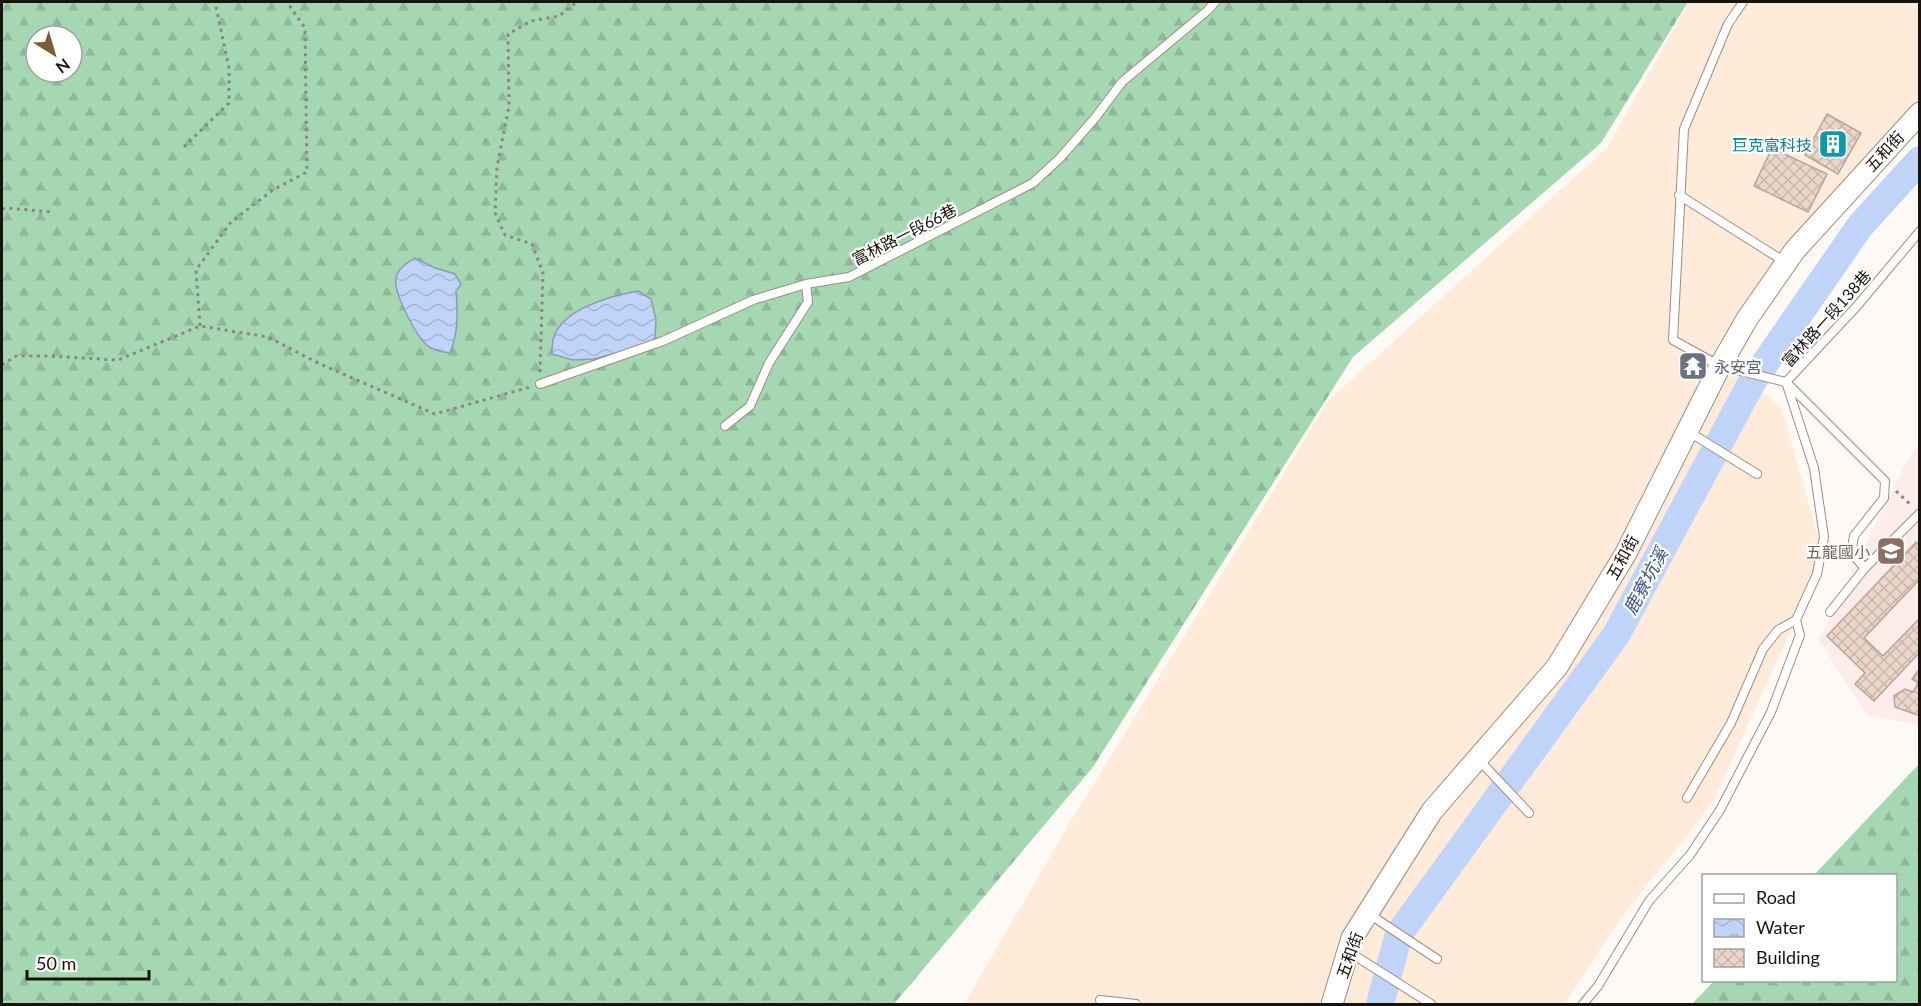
<svg xmlns="http://www.w3.org/2000/svg" width="1921" height="1006" font-family="Lato,'Noto Sans TC',sans-serif">
<defs>
<pattern id="forest-firs" width="22" height="20" patternUnits="userSpaceOnUse" patternTransform="scale(1.5)"><rect width="22" height="20" fill="#a6d7b3"/><path d="M5 1l3.5 6h-7zM16 11l3.5 6h-7z" fill="#8eb899"/></pattern>
<pattern id="water-waves" width="16" height="10" patternUnits="userSpaceOnUse" patternTransform="scale(1.5)"><rect width="16" height="10" fill="#c0d4fa"/><path d="M0 5q4-4 8 0t8 0" fill="none" stroke="#a4b5d5"/></pattern>
<pattern id="building-cross-hatch" width="8" height="8" patternUnits="userSpaceOnUse" patternTransform="scale(1.5)"><rect width="8" height="8" fill="#ecd6ca"/><path d="M0 0l8 8M0 8l8-8" fill="none" stroke="#cab7ac"/></pattern>
</defs>
<rect width="100%" height="100%" fill="#fdfaf6"/>
<path fill="#feebd9" d="M1689 2H1919V100L1787 247 1714 352 1781 407 1824 557 1712 804 1620 919 1565 1004H964L1068 826 1328 401 1607 148Z"/>
<path fill="#fcecea" d="M1919 444V725L1867 715 1819 640 1906 462Z"/>
<path fill="url(#forest-firs)" fill-rule="evenodd" d="M2 2H1688L1601 143 1353 357 1093 767 894 1004H2ZM36 36H72V72H36Z
M1919 764V1004H1692L1714 981 1896 980V876L1814 875Z"/>
<path fill="url(#water-waves)" stroke="#8e9ab3" stroke-width="1.5" d="M415 258 435 268 455 274 461 284 456 291C458 313 458 333 450 353 444 352 437 351 431 348 418 341 393 293 396 278 398 268 407 263 415 258Z
M638 291 651 299 656 320 655 338 642 350 617 353 594 359 573 360 552 354C552 350 552 344 553 340 560 309 611 296 638 291Z"/>
<g fill="none" stroke-linecap="round" stroke-linejoin="round">
<path stroke="#c0d4fa" stroke-width="28" d="M1380 1004 1399 934 1616 635 1752 382 1860 226 1920 160"/>
</g>
<path fill="url(#building-cross-hatch)" stroke="#b8a398" stroke-width="1.5" d="M1827 114 1861 133 1838 174 1805 155Z
M1772 148 1827 174 1808 212 1754 186Z
M1691 354 1704 371 1696 378 1682 360Z
M1916 542 1920 546V579L1864 638 1883 656 1920 618V652L1874 701 1855 684 1865 673 1827 636Z
M1920 668V716L1895 707 1894 696 1905 689 1913 692 1918 683 1912 679Z"/>
<g fill="none" stroke-linecap="round" stroke-linejoin="round">
<g stroke="#9e8e7e" stroke-width="10">
<path id="lane" d="M1743 2 1728 24 1684 129 1673 340 1720 366 1786 382 1885 481 1884 498 1854 536 1851 553 1865 568 1920 513
M1679 195 1785 262
M540 384 663 341 753 300 806 284 849 277 1033 183 1060 158 1095 118 1122 82 1207 11 1215 2
M725 426 750 406 769 363 808 302 806 284
M1689 432 1757 474
M1830 612 1865 568
M1479 760 1529 813
M1687 798 1731 723 1763 649 1778 630 1796 620 1817 574 1824 537 1814 468 1786 382 1857 306 1920 231
M1369 914 1437 959
M1349 952 1431 1004
M1100 1000 1136 1004
M1583 1004 1598 986 1649 901 1690 855 1720 810 1771 712 1800 635 1796 620"/>
</g>
<g stroke="#9e8e7e" stroke-width="23">
<path id="secondary" d="M1332 1004 1352 938 1432 811 1557 667 1626 553 1720 366 1747 319 1795 250 1920 113"/>
</g>
<path stroke="#8a8681" stroke-width="3" stroke-dasharray="3 4.5" stroke-linecap="butt" d="M184 147 229 103V68L215 2
M2 209 7 208 52 212
M200 326 196 270 231 222 273 190 307 172 305 28 287 2
M2 365 16 356H48L118 360 200 326 268 337 320 364 435 414 530 387
M540 372 543 273 532 244 505 235 495 213 497 167 509 106 508 34 531 21 559 16 577 2
M1896 491 1911 505"/>
<use href="#lane" stroke="#fff" stroke-width="8"/>
<use href="#secondary" stroke="#fff" stroke-width="21"/>
</g>
<defs>
<g id="building-square" transform="scale(1.5)"><rect x="-9" y="-9" width="18" height="18" rx="4" fill="#0f9aa8" stroke="#fff"/><path d="M-4-6H4V6H1V3H-1V6H-4ZM-2.5-4.3h1.7v1.8h-1.7ZM.8-4.3h1.7v1.8H.8ZM-2.5-1h1.7V.8h-1.7ZM.8-1h1.7V.8H.8Z" fill="#fff"/></g>
<g id="temple-square" transform="scale(1.5)"><rect x="-9" y="-9" width="18" height="18" rx="4" fill="#6b7280" stroke="#fff"/><path d="M0-6L5-2H3V0L6.5 2.5H4V6H1.5V3h-3V6H-4V2.5H-6.5L-3 0V-2H-5Z" fill="#fff"/></g>
<g id="school-square" transform="scale(1.5)"><rect x="-9" y="-9" width="18" height="18" rx="4" fill="#8d6e63" stroke="#fff"/><path d="M0-5L7-2L0 1L-7-2ZM-4 1L0 2.5L4 1V4Q0 6-4 4Z" fill="#fff"/></g>
</defs>
<g fill-rule="evenodd">
<use href="#building-square" x="1833" y="144"/>
<use href="#temple-square" x="1693" y="366"/>
<use href="#school-square" x="1891" y="551"/>
</g>
<g text-anchor="middle" dominant-baseline="central" stroke-width="4.5" stroke-linejoin="round" paint-order="stroke">
<g font-size="16" fill="#0d838f" stroke="#fff" text-anchor="end">
<text x="1812" y="144">巨克富科技</text>
</g>
<g font-size="16" fill="#19130d" stroke="#fff">
<text transform="translate(1884 151) rotate(-47)">五和街</text>
<text transform="translate(904 234) rotate(-27)">富林路一段66巷</text>
<text transform="translate(1826 318) rotate(-48)">富林路一段138巷</text>
<text transform="translate(1622 557) rotate(-61)">五和街</text>
<text transform="translate(1349 955) rotate(-70)">五和街</text>
</g>
<g font-size="16" fill="#5b616d" stroke="#fff" text-anchor="start">
<text x="1714" y="366">永安宮</text>
</g>
<g font-size="16" fill="#785e54" stroke="#fff" text-anchor="end">
<text x="1870" y="551">五龍國小</text>
</g>
<g font-size="18" font-style="italic" fill="#35538c" stroke="#fff">
<text transform="translate(1645 581) rotate(-62)">鹿寮坑溪</text>
</g>
</g>
<rect width="1921" height="1006" fill="none" stroke="#19130d" stroke-width="6"/>
<rect x="1702" y="874" width="195" height="108" fill="#ffffff" stroke="#a3a19e" stroke-width="1.5"/>
<rect x="1714" y="894" width="30" height="9" fill="#ffffff" stroke="#a3a19e" stroke-width="1.5"/>
<text x="1756" y="904" font-size="18" fill="#19130d">Road</text>
<rect x="1714" y="919" width="30" height="18" fill="url(#water-waves)" stroke="#a3a19e" stroke-width="1.5"/>
<text x="1756" y="934" font-size="18" fill="#19130d">Water</text>
<rect x="1714" y="949" width="30" height="18" fill="url(#building-cross-hatch)" stroke="#a3a19e" stroke-width="1.5"/>
<text x="1756" y="964" font-size="18" fill="#19130d">Building</text>
<g transform="translate(54 54) rotate(143)"><circle r="28" fill="#ffffff" stroke="#a3a19e" stroke-width="1.5"/>
<path d="M0-4.5L10 22L0 15L-10 22Z" fill="#7b5e32"/>
<text y="-9" font-size="16" font-weight="bold" text-anchor="middle" fill="#19130d">N</text>
</g>
<path d="M27 970v9h122v-9" fill="none" stroke="#19130d" stroke-width="3"/>
<text x="36" y="970" font-size="18" fill="#19130d" stroke="#ffffff" stroke-width="4.5" paint-order="stroke">50 m</text>
</svg>
